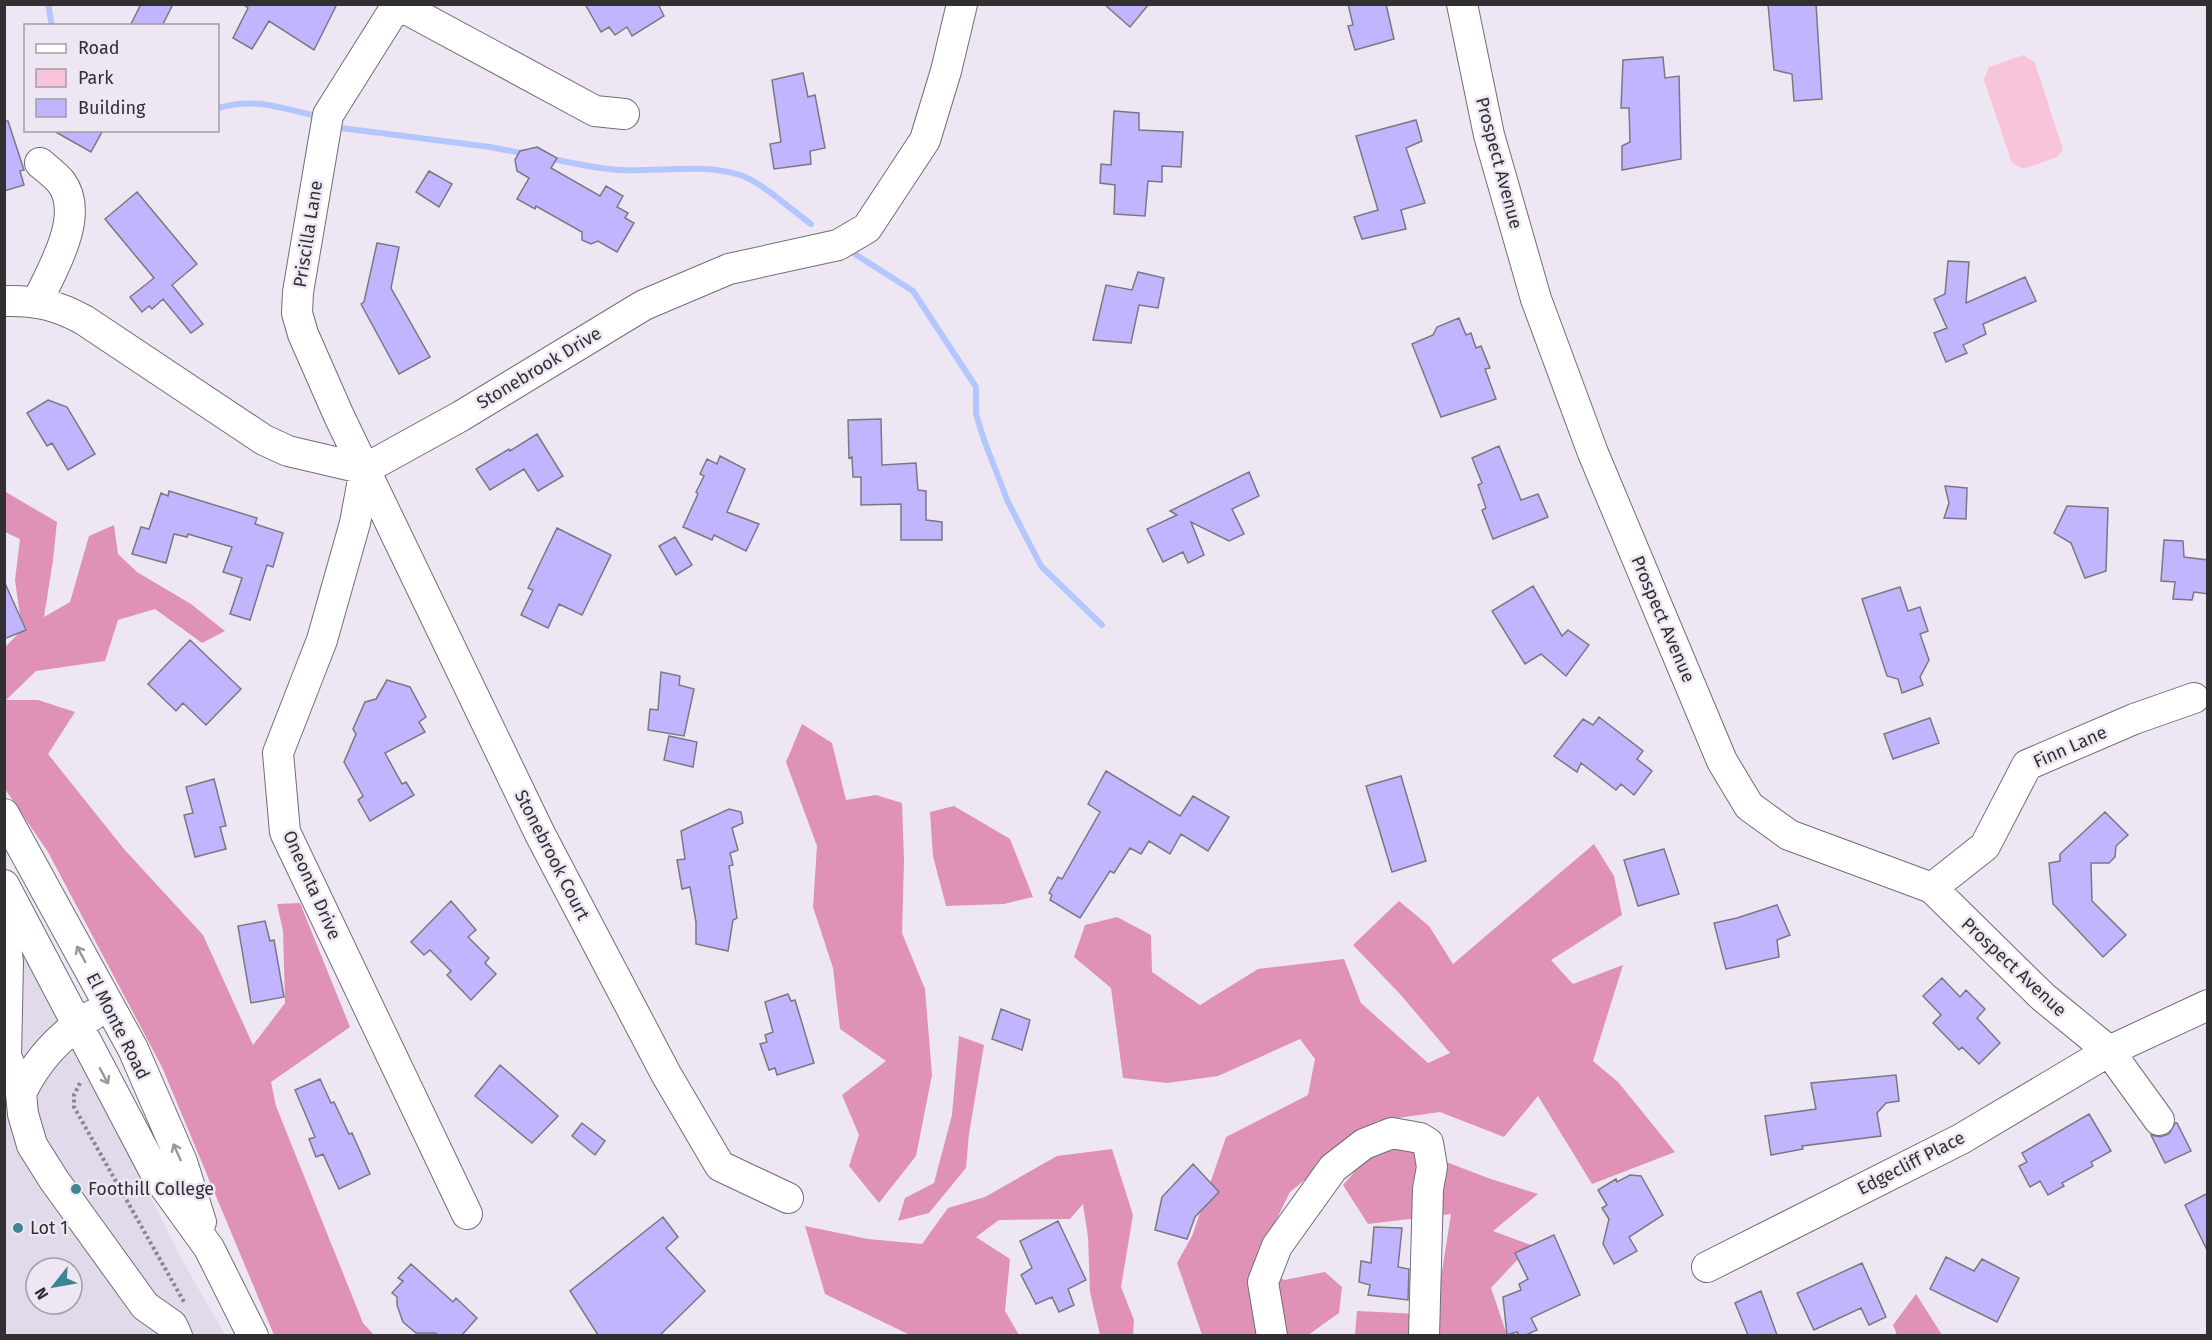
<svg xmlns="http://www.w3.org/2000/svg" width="2212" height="1340" font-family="'Fira Sans',sans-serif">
<rect width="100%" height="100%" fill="#eee7f3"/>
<path fill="#e2d9ea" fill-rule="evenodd" d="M4 918 111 1118 182 1260 225 1335H5ZM36 1268H72V1304H36Z"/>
<path fill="#f8c4da" d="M2023 55 2035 63 2063 150 2057 157 2024 169 2012 163 1984 80 1989 67Z"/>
<path fill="#df92b5" d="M4 491 57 522 53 560 44 617 70 602 89 536 114 525 118 554 137 572 191 604 225 631 202 643 155 609 118 620 105 661 36 671 6 700H38L75 712 48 754 124 849 203 935 253 1045 285 1003 283 931 277 904 300 903 350 1027 271 1082 276 1106 363 1323 374 1335H274L162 1067 48 852 5 789V647L22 630 15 580 20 539 5 532Z
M802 724 832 743 846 800 876 795 902 803 904 861 902 933 925 989 932 1075 916 1156 879 1203 849 1166 859 1135 842 1095 886 1061 840 1029 833 968 813 907 817 846 786 762Z
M954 806 1010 839 1033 897 1004 904 946 906 933 856 930 812Z
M1594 844 1614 876 1622 915 1551 960 1573 984 1623 965 1593 1061 1618 1082 1675 1152 1592 1184 1538 1096 1504 1137 1440 1112 1377 1121 1290 1192 1257 1259 1284 1280 1325 1272 1342 1287 1339 1313 1308 1335H1202L1177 1263 1192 1236 1226 1137 1308 1095 1315 1059 1300 1039 1218 1076 1167 1083 1123 1078 1111 988 1074 957 1085 925 1117 917 1151 935 1152 972 1200 1005 1258 969 1344 959 1361 1003 1428 1063 1450 1053 1400 994 1353 945 1399 901 1429 926 1453 964Z
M959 1036 984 1045 969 1134 966 1168 929 1213 898 1221 905 1198 934 1183 952 1115Z
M1384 1138 1488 1178 1538 1194 1493 1231 1531 1245 1491 1288 1507 1335H1355L1357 1311 1420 1314 1442 1271 1451 1214 1368 1224 1343 1185Z
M1112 1149 1133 1215 1121 1287 1134 1320 1133 1335H1100L1090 1292 1088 1237 1083 1204 1070 1219 999 1220 976 1237 1010 1259 1005 1311 1019 1335H910L825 1294 805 1226 868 1239 922 1244 948 1208 985 1197 1057 1156Z
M1916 1294 1942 1335H1897L1893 1325Z"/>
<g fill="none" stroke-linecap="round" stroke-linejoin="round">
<path stroke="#b4c6ff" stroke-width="6" d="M48 4 52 26
M218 108C254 97 280 108 317 116
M341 128 490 147 526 154
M548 158C572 163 596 169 620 170 660 172 701 163 740 175 760 181 793 211 811 224
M847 249 913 291 976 387V414L984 440 1008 502 1041 566 1102 625"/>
</g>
<path fill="#c0b5fe" stroke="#7a7883" stroke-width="1.5" d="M141 4H173L162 26H130Z
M243 4H337L314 50 269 21 252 49 233 38 248 8Z
M585 4H658L664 16 632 36 627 27 615 35 609 27 601 32Z
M1104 4H1149L1130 27Z
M1348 4H1386L1394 39 1355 50 1348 26 1353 25Z
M1768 4H1816L1822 99 1794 101 1792 74 1774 70Z
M1663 57 1665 78 1679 76 1681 159 1622 170V146L1630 142 1629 108H1621L1623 60Z
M803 73 808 97 815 95 825 148 810 151 811 164 774 169 770 144 781 142 772 80Z
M1114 111 1139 113V130L1183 132 1181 167 1162 166V182L1148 181 1145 216 1114 214 1115 185 1100 183 1101 164 1111 165Z
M1416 120 1422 141 1406 148 1425 203 1401 210 1406 229 1362 239 1354 217 1378 210 1356 136Z
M4 121H8L24 170 20 171 24 185 4 191Z
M52 130H103L91 152Z
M537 147 557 158 551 168 600 196 606 186 623 196 617 207 628 213 625 218 634 223 617 252 598 241 591 244 582 240V232L536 206 535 209 517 199 529 178 517 171 515 160 520 151Z
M429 171 452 184 439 207 416 192Z
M137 192 197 264 172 285 203 324 191 333 163 299 152 309 149 306 142 312 130 297 154 278 105 219Z
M377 243 399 247 391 288 430 357 399 374 361 304 364 302Z
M1948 261 1969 262 1966 303 2025 277 2036 301 1983 324 1986 334 1963 345 1967 353 1946 362 1934 333 1947 328 1934 299 1945 294Z
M1138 272 1164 278 1158 308 1139 305 1131 343 1093 340 1106 285 1132 290Z
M1459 318 1466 335 1471 333 1476 348 1481 346 1490 368 1485 369 1496 399 1441 417 1412 344 1433 335 1437 327Z
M48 400 67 407 95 454 68 470 52 443 47 446 27 413Z
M881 419 882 465 916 463 918 490 926 491V520L942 522V540H901V504L861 505V477H853L852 457 849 458 848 420Z
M537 434 563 476 538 491 524 469 490 490 476 469 509 449 510 451Z
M1499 446 1521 500 1538 494 1548 517 1493 539 1482 510 1486 508 1478 485 1482 483 1472 458Z
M720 456 745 469 727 512 759 524 746 551 714 535 712 540 683 527 698 494 696 492 704 476 700 474 707 459 717 464Z
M1249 472 1259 496 1232 509 1244 534 1229 541 1191 522 1204 555 1188 563 1183 552 1163 562 1147 529 1177 515 1170 511Z
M1945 486 1967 488 1966 519 1944 518 1949 503Z
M169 491 257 518 255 524 283 533 273 567 267 565 250 620 230 614 242 578 223 572 232 547 188 534 187 537 174 534 166 563 132 554 141 527 149 529 161 493 168 496Z
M2067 506 2108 508 2106 571 2085 578 2071 543 2054 533Z
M557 528 611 555 582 615 559 604 548 628 521 615 533 590 528 588Z
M675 537 692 565 676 575 659 546Z
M2164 540 2183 541 2184 557 2208 560V594L2194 592 2192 600 2173 599 2175 582 2161 581Z
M4 581 26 630 4 639Z
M1533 586 1562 636 1568 630 1589 645 1566 676 1541 654 1525 664 1492 611Z
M1900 587 1908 611 1920 607 1928 631 1920 634 1929 660 1920 677 1923 685 1902 693 1898 679 1887 676 1862 599Z
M190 640 241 689 206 725 183 703 176 711 148 684Z
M661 672 680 676 679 685 694 689 684 736 648 730 650 709 658 710Z
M387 680 410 687 426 717 419 722 425 732 385 753 402 784 406 782 414 795 370 821 358 800 363 796 344 762 356 734 353 729 365 702 376 699Z
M1599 717 1643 751 1637 759 1652 771 1634 795 1621 784 1616 790 1581 763 1577 772 1554 756 1583 719 1593 725Z
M1930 718 1939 743 1893 759 1884 734Z
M669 736 697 742 693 767 664 760Z
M1106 771 1180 816 1193 796 1229 817 1208 851 1181 834 1170 854 1149 841 1141 854 1130 848 1114 873 1110 871 1080 918 1050 900 1052 895 1049 893 1058 877 1062 879 1100 812 1088 804Z
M1401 776 1426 861 1392 872 1366 786Z
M214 779 226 826 220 827 226 849 195 857 184 815 193 813 186 787Z
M729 809 741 812 743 823 732 828 738 850 730 853 733 865 729 866 737 918 733 920 728 951 696 944V922L690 887 682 889 677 860 685 859 681 831Z
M2105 812 2128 835 2116 846 2115 857 2109 863H2091L2092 901 2126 935 2103 957 2053 904 2049 863 2060 861V854Z
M1664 849 1679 894 1638 906 1624 860Z
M451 901 476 930 468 937 489 958 485 963 496 974 471 1000 447 975 451 971 430 950 424 955 411 942Z
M1777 905 1790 935 1777 940 1779 957 1726 969 1714 923 1737 918Z
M265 921 270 941 274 940 284 997 251 1003 238 926Z
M1942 978 1960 997 1966 990 1985 1009 1977 1018 2000 1043 1979 1064 1962 1047 1959 1050 1933 1023 1941 1015 1923 996Z
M788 994 791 1001 795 1000 814 1063 777 1075 775 1068 769 1070 760 1044 767 1042 765 1035 773 1032 765 1002Z
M1001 1009 1030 1020 1022 1050 992 1039Z
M500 1065 558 1116 532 1143 475 1096Z
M1896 1075 1899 1101 1886 1103 1877 1113 1881 1136 1802 1146 1803 1149 1771 1155 1765 1116 1816 1109 1811 1083Z
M320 1079 331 1103 334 1102 349 1134 352 1133 370 1174 339 1189 323 1154 316 1157 309 1139 315 1137 295 1090Z
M2089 1114 2111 1151 2091 1162 2093 1166 2062 1183 2064 1186 2048 1195 2040 1181 2030 1187 2019 1166 2027 1162 2022 1153Z
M582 1123 605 1141 595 1155 572 1136Z
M2175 1123H2177L2191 1151 2165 1163 2151 1135 2160 1137 2169 1134Z
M1193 1164 1219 1192 1195 1217 1187 1239 1155 1230 1162 1197Z
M1630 1175 1641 1176 1663 1215 1629 1237 1637 1251 1614 1264 1603 1244 1609 1219 1602 1208 1607 1205 1598 1190 1616 1179 1617 1182Z
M2208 1193V1252L2185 1205Z
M663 1217 678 1237 666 1248 705 1291 660 1335H598L570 1291Z
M1058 1221 1086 1280 1068 1289 1074 1305 1059 1312 1052 1297 1036 1304 1021 1275 1032 1268 1020 1241Z
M1374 1227 1402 1228 1398 1267 1409 1269 1408 1300 1368 1295 1370 1285 1359 1282 1361 1261 1371 1263Z
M1554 1235 1580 1295 1531 1318 1537 1330 1526 1335H1519L1517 1332 1507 1335 1503 1297 1521 1290 1519 1284 1528 1279 1515 1253Z
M1946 1257 1974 1271 1982 1259 2019 1278 1997 1322 1930 1289Z
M1862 1263 1886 1317 1869 1325 1861 1308 1814 1330 1797 1293Z
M411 1264 453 1302 456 1298 477 1318 462 1335H438L435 1333H416L403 1322 397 1305V1297L392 1293 403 1281 398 1278Z
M1761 1291 1777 1335H1748L1735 1303Z"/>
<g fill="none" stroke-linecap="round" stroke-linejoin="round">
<g stroke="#726d77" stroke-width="32">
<path id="minor" d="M397 4 595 111 624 114
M1462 4 1489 135 1536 299 1593 453 1722 761 1749 806 1789 835 1932 888 2043 997 2109 1051 2159 1120
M397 5 328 115 298 292 297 313 303 334 339 416 540 834 666 1074 720 1166 788 1198
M4 301C34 300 57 305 84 320L264 440 288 451 365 469 461 416 644 305 729 269 838 245 867 228 925 140 946 71 962 4
M37 302C52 270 86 215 61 182 55 175 47 169 40 163
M365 469 355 523 322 640 278 753 285 832 467 1214
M4 814 133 1049 182 1162 201 1222
M4 885 157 1176 209 1248 253 1336
M1932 888 1985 846 2027 765 2134 719 2194 698
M4 931 8 962 6 1056 21 1093 23 1114 32 1145 54 1180 145 1306 172 1325 177 1336
M21 1093C37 1060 62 1033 93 1015
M1707 1267 1961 1139 2109 1051 2208 1005
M1272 1336 1263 1282 1277 1246 1333 1168 1364 1144 1392 1133 1420 1138 1428 1143 1432 1167 1428 1189 1424 1336"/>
</g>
<path stroke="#8b868d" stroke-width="4" stroke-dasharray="3 3" stroke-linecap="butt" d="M80 1083 74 1095V1107L184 1302"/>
<use href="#minor" stroke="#fff" stroke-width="30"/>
</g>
<defs><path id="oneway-shaft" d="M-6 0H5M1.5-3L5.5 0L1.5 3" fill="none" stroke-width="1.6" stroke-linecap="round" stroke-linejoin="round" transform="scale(1.5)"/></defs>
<g stroke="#989799">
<use href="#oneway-shaft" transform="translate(81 954) rotate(-118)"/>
<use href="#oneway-shaft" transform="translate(104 1076) rotate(62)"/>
<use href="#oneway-shaft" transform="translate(177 1152) rotate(-114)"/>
</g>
<g fill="#3f8491" stroke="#eee7f3" stroke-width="2">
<circle cx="76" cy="1189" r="6"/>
<circle cx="18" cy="1228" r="6"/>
</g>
<g text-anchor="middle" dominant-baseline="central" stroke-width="5" stroke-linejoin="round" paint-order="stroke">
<g font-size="18" fill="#322f33" stroke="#eee7f3">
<text transform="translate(1499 163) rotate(75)">Prospect Avenue</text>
<text transform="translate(308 234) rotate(-81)">Priscilla Lane</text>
<text transform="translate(539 368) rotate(-31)">Stonebrook Drive</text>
<text transform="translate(1663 619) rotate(67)">Prospect Avenue</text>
<text transform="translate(2070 747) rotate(-24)">Finn Lane</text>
<text transform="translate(552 855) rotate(63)">Stonebrook Court</text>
<text transform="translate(312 885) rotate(66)">Oneonta Drive</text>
<text transform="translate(2014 967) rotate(43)">Prospect Avenue</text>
<text transform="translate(118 1026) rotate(63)">El Monte Road</text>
<text transform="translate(1911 1163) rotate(-27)">Edgecliff Place</text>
</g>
<g font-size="18" fill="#322f33" stroke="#eee7f3" text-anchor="start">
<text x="88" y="1189">Foothill College</text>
<text x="30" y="1228">Lot 1</text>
</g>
</g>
<rect width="2212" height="1340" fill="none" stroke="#322f33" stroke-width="12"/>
<rect x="24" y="24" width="195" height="108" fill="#eee7f3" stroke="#a39da6" stroke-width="1.5"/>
<rect x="36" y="44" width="30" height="9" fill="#ffffff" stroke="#a39da6" stroke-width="1.5"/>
<text x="78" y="54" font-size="18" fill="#322f33">Road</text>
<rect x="36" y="69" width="30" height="18" fill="#f8c4da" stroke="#a39da6" stroke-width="1.5"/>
<text x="78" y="84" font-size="18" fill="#322f33">Park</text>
<rect x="36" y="99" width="30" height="18" fill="#c0b5fe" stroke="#a39da6" stroke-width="1.5"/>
<text x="78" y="114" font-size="18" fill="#322f33">Building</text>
<g transform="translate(54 1286) rotate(239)"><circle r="28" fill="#eee7f3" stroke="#a39da6" stroke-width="1.5"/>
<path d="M0-4.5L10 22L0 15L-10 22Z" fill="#3f8491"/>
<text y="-9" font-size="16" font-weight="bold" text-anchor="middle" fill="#322f33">N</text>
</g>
</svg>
